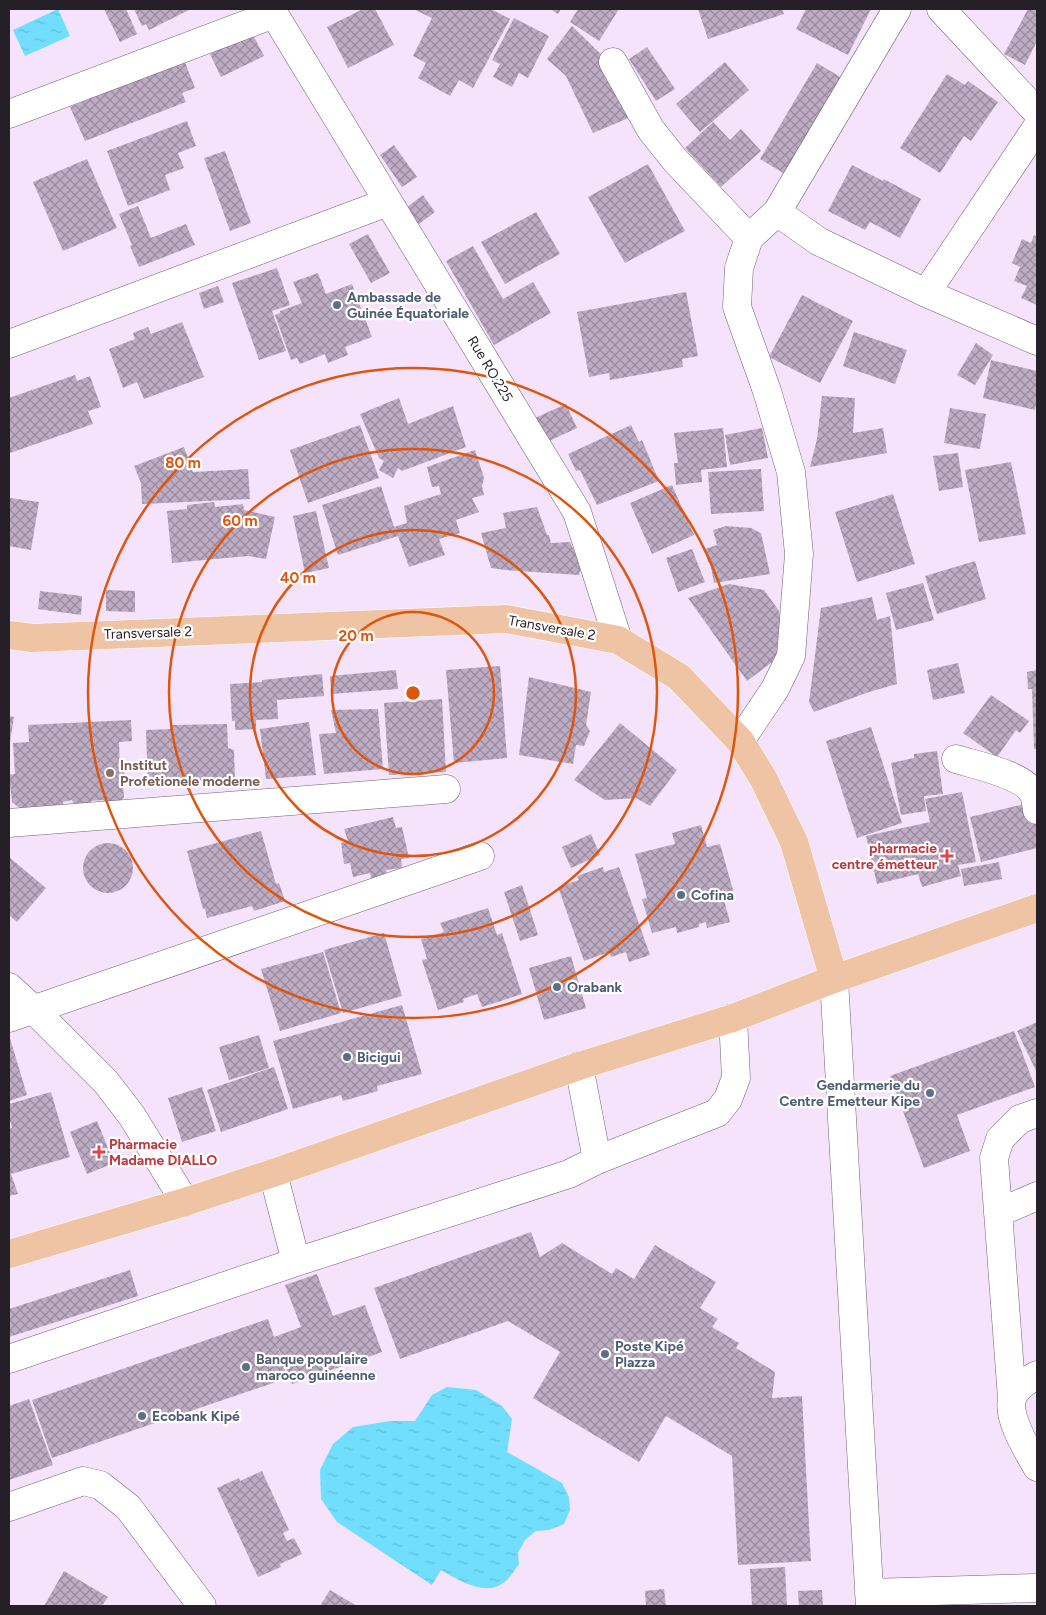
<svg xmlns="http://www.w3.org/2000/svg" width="1046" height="1615" font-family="Figtree,sans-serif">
<defs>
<pattern id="water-ripples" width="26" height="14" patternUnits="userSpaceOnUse" patternTransform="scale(1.25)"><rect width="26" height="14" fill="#70defc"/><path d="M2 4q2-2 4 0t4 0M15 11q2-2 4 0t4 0" fill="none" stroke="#61bed8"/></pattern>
<pattern id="building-cross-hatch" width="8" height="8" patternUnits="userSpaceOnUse" patternTransform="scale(1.25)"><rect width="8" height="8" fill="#bdacc3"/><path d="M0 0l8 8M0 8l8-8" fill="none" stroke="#998b9e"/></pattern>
</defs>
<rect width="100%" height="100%" fill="#f5e3fb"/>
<path fill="url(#water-ripples)" d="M58 9 70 36 25 56 13 30Z
M447 1387 476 1390 502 1406 512 1419 507 1452 562 1483 569 1497 570 1510 564 1524 549 1530 536 1531 525 1540 518 1553 519 1564C513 1572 509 1580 500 1585 483 1595 456 1579 441 1570L432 1585 337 1522 321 1499 320 1470 333 1444 353 1427 390 1421H415L432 1395Z"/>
<path fill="url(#building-cross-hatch)" d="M104 9H126L137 34 120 42Z
M134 9H191L149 30 146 24 142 26Z
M363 9H375L394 45 348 68 327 27Z
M413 9H491L510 19 473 88 459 80 450 96 418 78 426 63 413 56 432 18Z
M550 9H561L558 14Z
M578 9H619L599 41 570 22Z
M698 9H782L784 14 708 39Z
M806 9H871L848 55 796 29Z
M1028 9H1037V41L1025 65 1004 54Z
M514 18 549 36 528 78 519 73 512 87 493 77 500 64 492 60Z
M572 26 603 56 631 117 593 133 566 76 547 59Z
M252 33 264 56 221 77 210 54Z
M647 47 675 89 656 101 629 59Z
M184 60 195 88 182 93 186 102 85 141 70 107Z
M725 62 749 90 700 132 676 104Z
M817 63 847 81 790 177 760 159Z
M947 74 965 85 968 81 998 102 971 141 964 136 940 173 900 148Z
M187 121 196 146 178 153 184 168 165 175 170 190 128 206 107 151Z
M713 122 730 140 741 129 761 151 721 187 685 148Z
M394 145 417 177 402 187 380 155Z
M225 151 251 223 230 231 204 158Z
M87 159 117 228 63 251 33 182Z
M648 164 685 231 625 263 588 197Z
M852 165 883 181 884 179 921 199 900 238 870 222 865 230 828 211Z
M423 195 435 212 415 227 403 210Z
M138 206 151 238 186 224 195 245 139 267 130 246 132 245 119 214Z
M536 212 560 254 505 284 481 242Z
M368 234 390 273 371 283 349 244Z
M1034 235 1037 237V305L1021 298 1027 286 1014 281 1020 267 1012 263 1022 239 1031 243Z
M473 246 503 299 533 282 551 313 494 345 446 261Z
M277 268 290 305 272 311 286 351 259 360 232 283Z
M318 273 326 294 352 284 372 337 345 347 348 355 328 363 325 354 300 364 297 358 291 360 275 315 280 313V311L302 303 293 282Z
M218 286 224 302 204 309 199 293Z
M686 292 698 356 682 359 683 367 610 380 609 373 589 377 577 312Z
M802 295 853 321 820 383 769 357Z
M182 322 204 377 144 399 137 382 123 388 109 349 135 339 133 333 148 327 151 334Z
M854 332 907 350 895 384 843 366Z
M976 343 993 355 975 385 957 375Z
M991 360 1037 371V398L1035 410 983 398Z
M75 375 77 381 90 376 101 407 88 411 93 424 10 453 9 398Z
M822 396 855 398 853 433 883 428 887 453 810 467 817 439Z
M399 398 408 424 453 406 466 447 402 471 398 468 393 478 379 470 384 461 379 458 360 414Z
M566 404 577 428 547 442 535 418Z
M950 408 986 414 980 449 944 443Z
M360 425 379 478 308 503 290 450Z
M631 425 639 442 642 440 659 481 597 505 580 470 576 471 568 454Z
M723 428 727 467 701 470 702 482 676 485 674 463H678L674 433Z
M762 428 768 458 730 465 725 435Z
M184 447 193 472 248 469 250 499 142 504 141 483 134 466Z
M475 450 484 478 482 486 484 495 472 498 479 512 456 520 460 533 439 539 445 555 409 567 398 536 338 555 322 505 381 486 394 527 407 523 404 506 441 494 439 486 432 487 427 467Z
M958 453 963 487 939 491 933 456Z
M1011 462 1026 534 979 542 965 470Z
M761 469 764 511 711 514 708 472Z
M672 485 694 535 652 554 630 503Z
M893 494 915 564 857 582 835 512Z
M10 498 39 502 31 550 9 546Z
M214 502 215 507 243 504 244 510 275 517 266 559 248 556 172 563 167 511 187 509V505Z
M537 507 547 535H549L551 543 570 542 581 566 579 575 506 570 491 568 481 533 506 528 503 513Z
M316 511 329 568 305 573 293 516Z
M726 526 751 528 761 533 770 574 714 583 710 562H708L705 549 717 545 713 530Z
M692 549 705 582 678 592 666 558Z
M975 561 986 599 937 614 925 576Z
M923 583 934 620 896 630 886 593Z
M729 584 764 590 779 611 784 653 747 681 688 598Z
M106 590 135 591V612L106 611Z
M40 591 82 596 81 615 38 609Z
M872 597 877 620 890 616 897 684 869 692 814 712 809 702 821 608Z
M958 663 965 693 933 700 927 670Z
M500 666 507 758 454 763 446 670Z
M396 670 398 689 331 694 330 676Z
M1037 670V749H1034L1032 689H1028L1027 672Z
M322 674 324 696 277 700 278 719 256 720V729L235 730V721H232L230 684 262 682V680Z
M529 677 591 692 586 725 590 731 584 746 576 745 573 764 519 755Z
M991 695 1029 721 1020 733 1016 730 997 757 963 733Z
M442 699 446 772 389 775 384 703Z
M378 709 383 769 324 774 319 734 336 733 331 710Z
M9 716 14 717 10 742H9Z
M131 720 132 741 119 742 120 770H123L125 774 123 786 124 797 120 802 107 804 103 800 91 801 90 804 74 805 72 800 63 802V805L50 806 46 809 22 810 12 802 9 775 15 774 13 743 29 742 28 725Z
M309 722 316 775 266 779 260 729Z
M620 723 677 770 650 806 636 798 605 800 574 780Z
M227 724 228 748 234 750 235 780 148 785 146 730 172 729V725Z
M871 727 902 823 857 838 826 741Z
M937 751 943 794 924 796 926 811 901 815 891 763 914 758V754Z
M962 792 976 862 958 865 961 876 922 887 918 874 877 884 866 836 930 822 925 799Z
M1033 802 1037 818V848L981 862 970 817Z
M393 817 396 828 402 827 409 858 401 859 402 868 386 870 387 874 371 878 370 873 353 877 350 863 344 864 341 843 348 841 344 829Z
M701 825 707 847 720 844 735 897 724 900 730 922 707 928 706 922 699 924V927L677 933 676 927 652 933 642 899 647 898 635 854 675 844 672 833Z
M261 831 276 884 279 883 285 901 254 911 252 906 207 918 205 909H203L187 851Z
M591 834 600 855 571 868 562 847Z
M83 868a25 25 0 1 1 50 0a25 25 0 1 1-50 0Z
M9 857 46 888 17 922 9 915Z
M999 862 1002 879 964 886 961 869Z
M603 867 604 872 619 867 650 955 629 962 626 952 611 957 609 952 584 961 558 887 579 880 577 876Z
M522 885 538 935 520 941 504 892Z
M488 908 497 935 502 933 522 994 482 1007 477 994 463 999 464 1002 438 1010 422 960 427 959 421 939 444 932 440 923Z
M384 933 402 996 343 1013 324 950Z
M323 952 341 1013 280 1031 261 969Z
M571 956 586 1008 544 1020 529 968Z
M402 1005 422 1074 377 1086 378 1091 343 1101 341 1095 293 1109 273 1041Z
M1037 1022V1073L1017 1031Z
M1014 1031 1035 1087 957 1115 970 1151 924 1168 890 1076Z
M9 1035 27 1095 9 1101Z
M259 1035 269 1068 229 1080 219 1047Z
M274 1067 288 1109 221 1132 207 1090Z
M202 1087 216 1131 182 1142 168 1098Z
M51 1092 70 1157 11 1174 18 1194 9 1196V1129L12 1128 9 1117V1104Z
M97 1121 114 1163 87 1174 70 1132Z
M531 1232 540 1257 562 1243 612 1274 616 1268 634 1279 655 1245 716 1282 700 1308 718 1319 712 1327 739 1343 736 1348 775 1372 772 1398 802 1396 811 1561 738 1565 732 1456 666 1416 639 1462 533 1398 560 1352 508 1321 400 1359 374 1288Z
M130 1270 138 1296 9 1337V1309Z
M317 1274 333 1316 365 1305 382 1352 292 1384 276 1342 288 1378 52 1458 32 1400 268 1319 274 1337 301 1327 285 1285Z
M29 1399 53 1465 9 1480V1406Z
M262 1471 289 1530 283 1533 287 1541 294 1538 302 1554 280 1564 281 1567 258 1577 217 1488 239 1478 240 1481Z
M785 1567 787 1606H752L750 1569Z
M64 1571 108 1597 102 1606H44Z
M664 1589 666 1606H646L645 1591Z
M330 1590 357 1606H320Z
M822 1590 823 1606H799L798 1591Z"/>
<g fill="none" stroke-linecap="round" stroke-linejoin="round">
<g stroke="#716276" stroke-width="29">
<path id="minor" d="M271 9 577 512 618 640
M941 9 1037 112
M613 62 651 130 675 160 749 238
M9 114 274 14
M777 212 818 241 926 293 1037 341
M926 293 1037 127
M9 344 388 202
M740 741 775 689 791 656 799 554 791 472 767 391 737 307 739 268 749 238 777 212 897 9
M956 759C975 765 1026 775 1034 795 1036 799 1036 805 1037 810
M9 823 446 789
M834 979 870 1606
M9 987 34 1010 106 1082 132 1116 185 1202
M9 1018 480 856
M597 1160 717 1113 728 1099 736 1078 733 1018
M273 1173 296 1262
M998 1213 1037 1196
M9 1359 296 1262 569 1174 597 1160 579 1066
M1037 1375C1028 1380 1015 1388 1012 1399 1007 1418 1028 1451 1037 1467
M1012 1398 994 1158 1000 1139 1020 1119 1037 1113
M9 1507 83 1481 100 1485 128 1507 202 1606
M869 1593 1037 1588"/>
</g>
<g stroke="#fff" stroke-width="29">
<path id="major" d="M9 635 32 638 506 619 618 640 679 677 740 741 763 778 794 842 834 979
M9 1254 185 1202 273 1173 579 1066 733 1018 834 979 1037 908"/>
</g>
<use href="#minor" stroke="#fff" stroke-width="28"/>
<use href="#major" stroke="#eec4a4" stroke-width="28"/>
</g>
<g fill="none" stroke="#de560d" stroke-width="2.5">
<circle cx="413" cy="693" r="81"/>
<circle cx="413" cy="693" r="163"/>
<circle cx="413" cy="693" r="244"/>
<circle cx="413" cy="693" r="325"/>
</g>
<g fill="#5c6f8a" stroke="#fff" stroke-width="2">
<circle cx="337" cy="305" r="5"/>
<circle cx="681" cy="895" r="5"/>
<circle cx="557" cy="987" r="5"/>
<circle cx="347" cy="1057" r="5"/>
<circle cx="930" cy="1093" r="5"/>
<circle cx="605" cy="1354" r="5"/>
<circle cx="246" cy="1367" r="5"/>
<circle cx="142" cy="1416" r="5"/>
</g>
<circle fill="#8d6e63" stroke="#fff" stroke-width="2" cx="110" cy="773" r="5"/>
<g fill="#e0444e" stroke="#fff" stroke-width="2">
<path d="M944.5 848.5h5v5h5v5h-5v5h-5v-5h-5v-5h5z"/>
<path d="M96.5 1144.5h5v5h5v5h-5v5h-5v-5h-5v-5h5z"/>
</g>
<g text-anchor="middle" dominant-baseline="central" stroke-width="4.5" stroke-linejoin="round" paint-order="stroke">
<g font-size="14" font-weight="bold" fill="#4e5e75" stroke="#fff" text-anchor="start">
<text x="347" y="297">Ambassade de<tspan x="347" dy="16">Guinée Équatoriale</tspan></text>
<text x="691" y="895">Cofina</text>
<text x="567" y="987">Orabank</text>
<text x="357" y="1057">Bicigui</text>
<text x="920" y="1085" text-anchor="end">Gendarmerie du<tspan x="920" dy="16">Centre Emetteur Kipe</tspan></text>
<text x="615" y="1346">Poste Kipé<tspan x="615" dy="16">Plazza</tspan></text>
<text x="256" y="1359">Banque populaire<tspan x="256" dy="16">maroco guinéenne</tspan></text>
<text x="152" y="1416">Ecobank Kipé</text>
</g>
<g font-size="14" fill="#251f27" stroke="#fff">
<text transform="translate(490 369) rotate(59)">Rue RO.225</text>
<text transform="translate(552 628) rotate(10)">Transversale 2</text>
<text transform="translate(148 633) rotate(-2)">Transversale 2</text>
</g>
<g font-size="14" font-weight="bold" fill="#785e54" stroke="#fff" text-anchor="start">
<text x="120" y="765">Institut<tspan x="120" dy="16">Profetionele moderne</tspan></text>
</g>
<g font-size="14" font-weight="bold" fill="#be3a42" stroke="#fff" text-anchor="end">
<text x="937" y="848">pharmacie<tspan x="937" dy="16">centre émetteur</tspan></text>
<text x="109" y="1144" text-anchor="start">Pharmacie<tspan x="109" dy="16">Madame DIALLO</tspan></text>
</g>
</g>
<circle cx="413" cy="693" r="8" fill="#de560d" stroke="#fff" stroke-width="2.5"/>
<g font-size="15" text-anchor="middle" font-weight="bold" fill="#de560d" stroke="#fff" stroke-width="4.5" stroke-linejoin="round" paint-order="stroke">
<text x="183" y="468">80 m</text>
<text x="240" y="526">60 m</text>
<text x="298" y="583">40 m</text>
<text x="356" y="641">20 m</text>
</g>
<rect width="1046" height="1615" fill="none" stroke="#251f27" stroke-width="20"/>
</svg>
